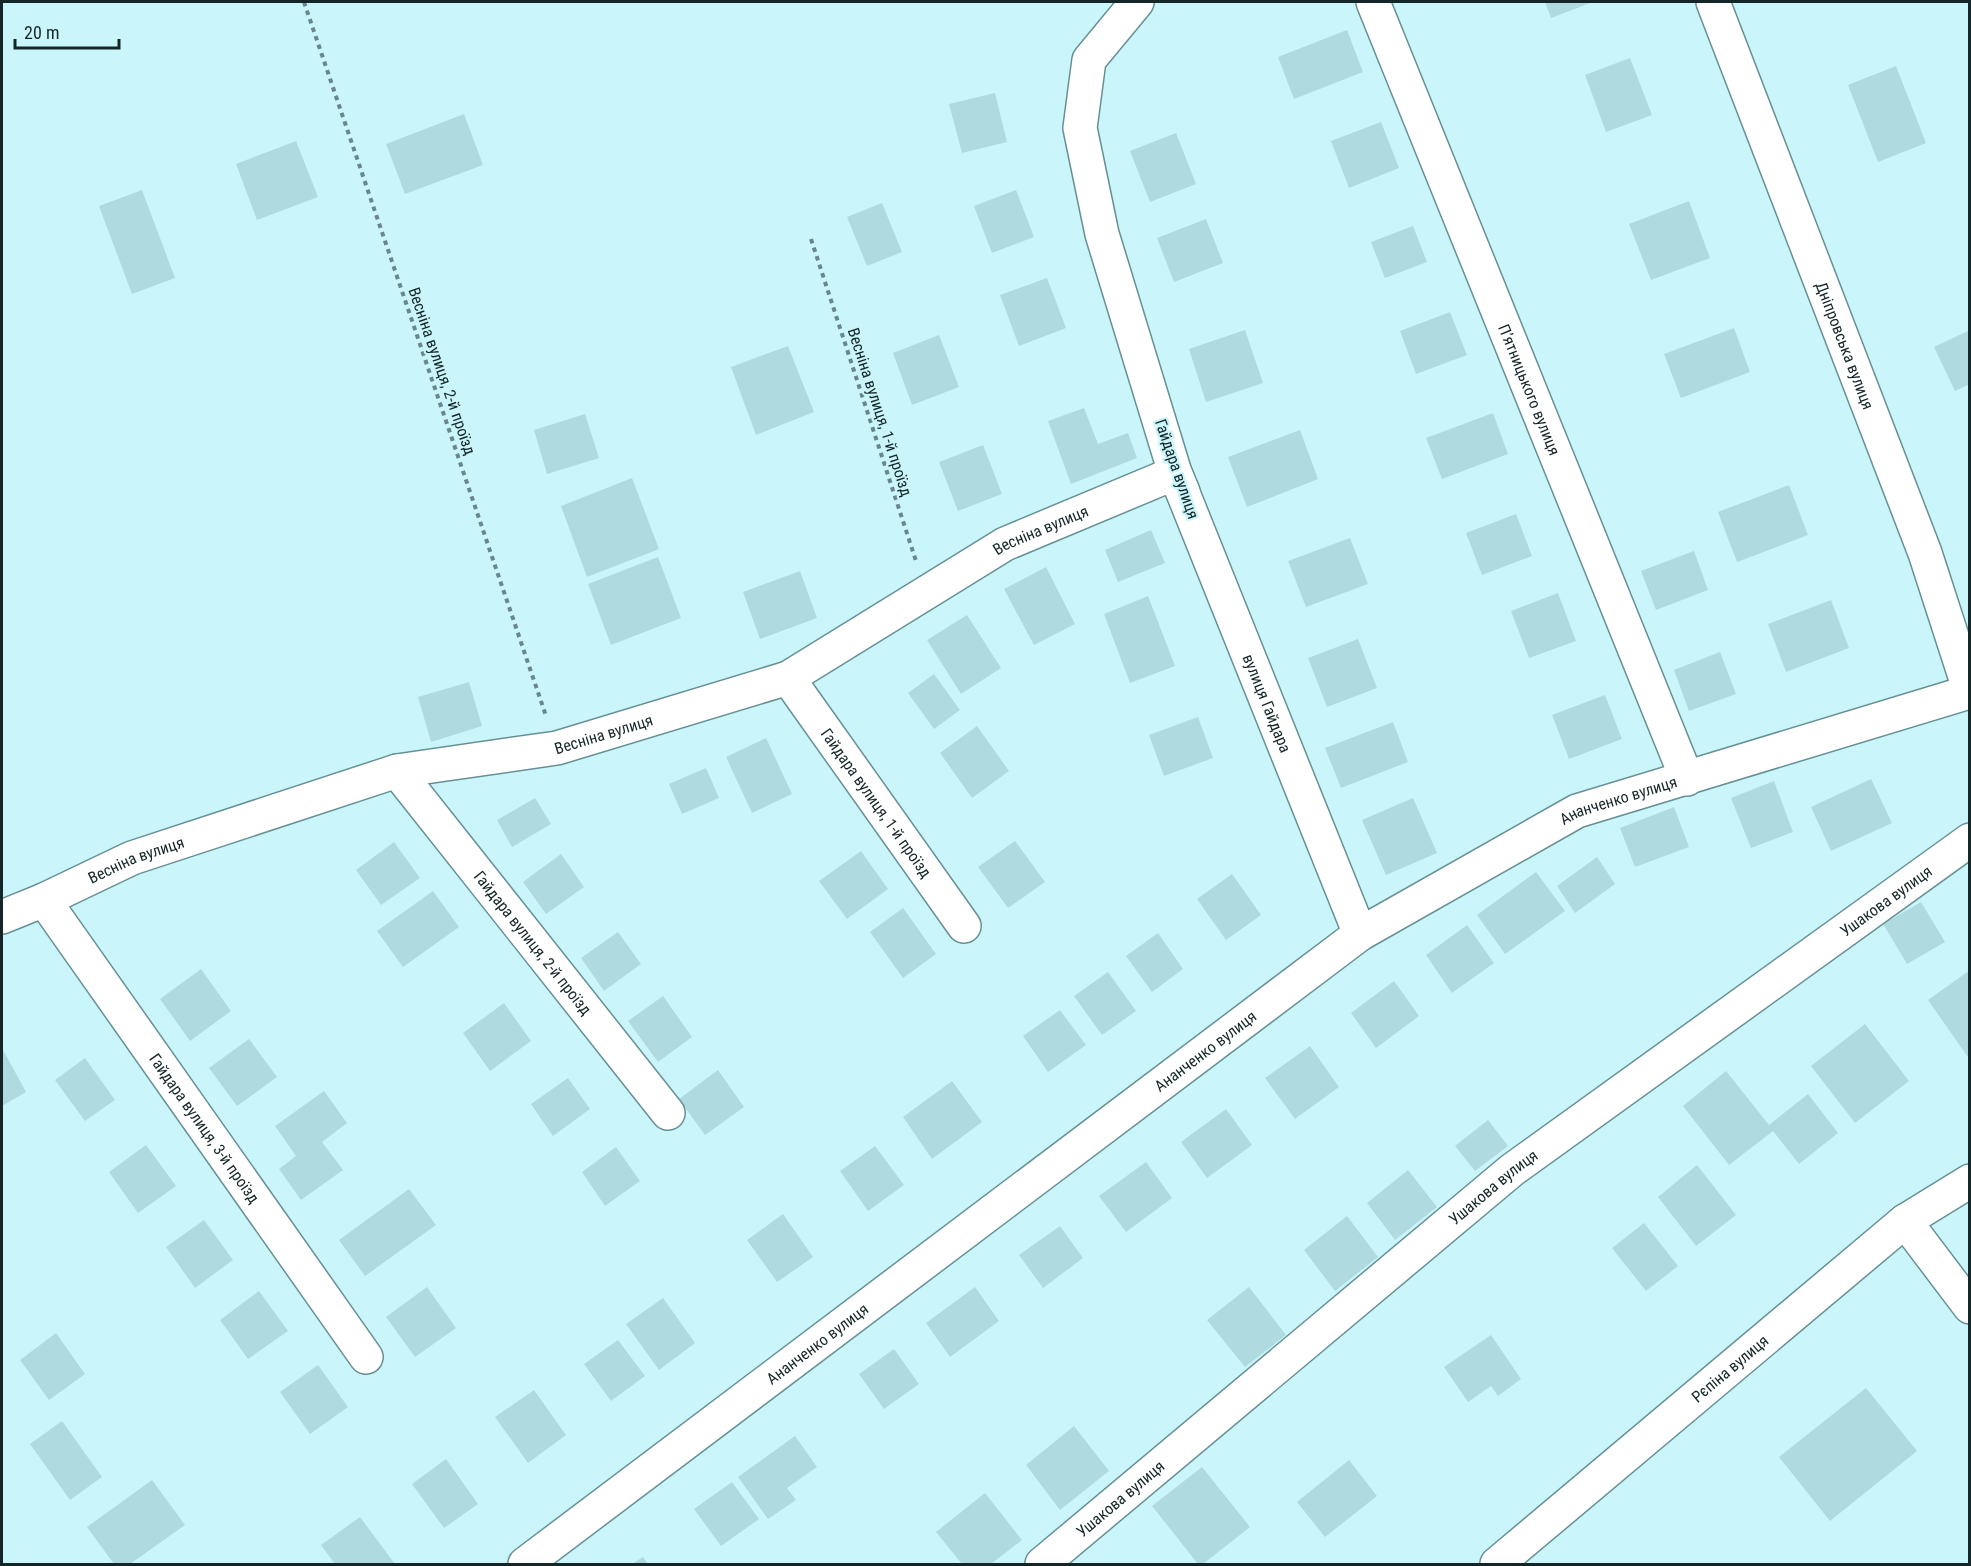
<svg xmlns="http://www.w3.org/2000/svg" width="1971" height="1566" font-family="'Roboto Condensed',sans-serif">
<rect width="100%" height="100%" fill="#caf6fb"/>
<path fill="#afdae0" d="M1545 2H1593L1551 18Z
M1347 30 1363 72 1294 99 1278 57Z
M1630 58 1652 115 1606 132 1585 75Z
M1896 66 1926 143 1878 162 1848 85Z
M995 93 1007 142 962 153 949 104Z
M464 114 483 165 405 194 386 144Z
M1381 122 1399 168 1349 188 1331 141Z
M1176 133 1196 184 1150 202 1130 151Z
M296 141 318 197 257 220 236 164Z
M142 190 175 278 132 294 99 206Z
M1016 190 1034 237 992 253 974 206Z
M1689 201 1710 258 1651 280 1629 224Z
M882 203 902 252 867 266 847 217Z
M1206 219 1223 263 1174 282 1157 238Z
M1413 226 1427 262 1385 278 1371 242Z
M1047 278 1066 328 1019 346 1000 295Z
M1450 312 1467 355 1416 374 1400 331Z
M1734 328 1750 372 1681 398 1664 354Z
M1245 330 1263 383 1206 402 1189 349Z
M1970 330V384L1955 391 1934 347Z
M939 335 959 387 912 405 893 353Z
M788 346 814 412 756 435 731 367Z
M1084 408 1098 444 1128 433 1137 458 1071 484 1048 421Z
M1493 413 1508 454 1442 479 1426 438Z
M585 414 599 458 547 474 534 430Z
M1300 430 1318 479 1247 507 1228 457Z
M983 445 1002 494 958 511 939 462Z
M632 478 659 549 587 577 561 506Z
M1789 485 1808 535 1737 562 1718 512Z
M1516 514 1532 556 1482 575 1466 533Z
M1151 530 1165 563 1118 582 1105 550Z
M1350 538 1368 584 1306 607 1288 561Z
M1694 551 1708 590 1656 610 1641 571Z
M658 557 681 618 611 645 588 584Z
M1046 567 1075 624 1034 645 1004 589Z
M800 571 817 618 760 639 743 592Z
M1558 593 1576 641 1529 658 1511 611Z
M1148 596 1175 666 1130 683 1104 614Z
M1831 600 1849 648 1786 672 1768 624Z
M967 615 1001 668 961 694 927 640Z
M1358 639 1377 688 1327 707 1308 658Z
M1720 652 1736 694 1689 711 1674 670Z
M934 674 960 710 934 729 908 693Z
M469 682 482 726 431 742 418 697Z
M1605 695 1622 739 1569 759 1552 715Z
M1198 717 1213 758 1164 776 1149 735Z
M1393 722 1408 762 1341 788 1325 748Z
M977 726 1009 771 972 798 940 753Z
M766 738 792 794 752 813 726 757Z
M706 768 719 798 682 814 669 784Z
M1871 779 1892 823 1831 851 1811 807Z
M1774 781 1793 832 1751 848 1731 798Z
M535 798 551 824 512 847 497 820Z
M1413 798 1437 853 1386 875 1362 820Z
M1674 807 1689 847 1635 867 1620 828Z
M1015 841 1045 882 1008 908 978 867Z
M394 842 420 878 381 905 356 870Z
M861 851 888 889 847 919 819 881Z
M561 854 584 887 546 914 523 882Z
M1597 857 1615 884 1575 913 1557 886Z
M1536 872 1565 911 1505 954 1477 915Z
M1232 874 1261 915 1226 940 1197 899Z
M433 891 459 927 403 967 377 931Z
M1921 902 1945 942 1907 964 1883 924Z
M903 908 936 954 903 978 870 932Z
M1467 925 1494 963 1452 993 1426 955Z
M618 932 641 964 604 991 581 958Z
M1158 933 1183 969 1152 992 1126 956Z
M201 969 231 1011 190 1041 160 999Z
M1970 970V1060L1928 1000Z
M1108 972 1136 1011 1102 1035 1074 996Z
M1394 981 1419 1016 1376 1048 1351 1013Z
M663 996 692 1037 658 1062 628 1021Z
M504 1003 531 1041 490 1071 463 1033Z
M1060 1010 1086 1045 1048 1072 1023 1036Z
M1865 1024 1909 1081 1855 1123 1811 1066Z
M249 1039 277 1077 237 1106 209 1068Z
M1310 1046 1339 1087 1295 1119 1265 1078Z
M2 1048 26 1092 2 1106Z
M85 1058 115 1100 85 1121 55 1080Z
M718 1070 744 1107 705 1135 679 1099Z
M1726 1071 1769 1125 1808 1094 1838 1133 1799 1164 1773 1131 1729 1165 1683 1106Z
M568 1078 590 1109 553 1136 531 1104Z
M952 1081 982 1122 932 1159 903 1117Z
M324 1091 347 1123 322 1142 343 1170 301 1200 279 1169 296 1156 275 1126Z
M1226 1109 1252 1145 1207 1178 1181 1142Z
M1488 1120 1508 1146 1475 1171 1455 1146Z
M146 1145 176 1186 138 1213 109 1172Z
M875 1146 904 1185 868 1211 840 1171Z
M616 1147 640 1181 605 1206 582 1172Z
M1146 1162 1172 1198 1126 1232 1099 1196Z
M1697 1165 1736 1215 1696 1246 1658 1197Z
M1408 1170 1437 1207 1395 1240 1367 1203Z
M409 1189 436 1225 365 1276 339 1240Z
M783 1214 813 1257 777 1282 747 1240Z
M1347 1216 1378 1257 1335 1291 1304 1250Z
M204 1220 233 1260 195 1288 166 1247Z
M1644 1223 1678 1266 1646 1291 1612 1248Z
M1060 1226 1083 1258 1043 1288 1019 1255Z
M427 1287 456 1328 415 1357 386 1317Z
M975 1287 999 1321 950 1357 926 1323Z
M1249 1287 1286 1335 1245 1367 1207 1320Z
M259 1291 288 1331 248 1359 220 1320Z
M663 1298 695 1343 659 1370 626 1324Z
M56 1333 85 1374 49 1400 20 1360Z
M1491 1335 1521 1379 1498 1396 1491 1386 1468 1402 1444 1367Z
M618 1340 645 1376 611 1401 584 1364Z
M894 1349 919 1384 884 1409 859 1374Z
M318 1365 348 1407 310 1434 280 1392Z
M1866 1388 1917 1451 1830 1521 1779 1457Z
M534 1390 566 1435 528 1463 495 1417Z
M62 1421 102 1477 70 1500 30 1444Z
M1074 1426 1109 1471 1060 1510 1026 1465Z
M795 1436 817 1467 787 1488 796 1500 768 1519 738 1477Z
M446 1459 478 1504 444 1528 412 1484Z
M1349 1460 1377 1496 1325 1537 1297 1502Z
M1202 1467 1250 1527 1203 1564H1198L1152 1506Z
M152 1480 185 1525 130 1564H114L87 1527Z
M732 1482 759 1519 721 1546 694 1509Z
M985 1493 1022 1540 991 1564H962L936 1532Z
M360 1517 395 1564H335L321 1545Z
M643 1557 648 1564H632Z"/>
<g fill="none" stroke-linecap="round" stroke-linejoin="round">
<g stroke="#679095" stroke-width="36">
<g id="minor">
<path d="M1137 2 1089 60 1080 128 1102 234 1175 473 1183 492"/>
<path id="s1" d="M1373 2 1687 779"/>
<path id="s2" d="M1713 2 1925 553 1970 692"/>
<path id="s3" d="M788 678 964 926"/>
<path id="s4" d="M397 771 668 1113"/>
<path id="s5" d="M44 900 366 1357"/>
<path id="s6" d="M2 917 44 900 132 858 397 771 557 748 788 678 1005 544 1175 473 1360 934"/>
<path d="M1905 1221 1970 1307"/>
<path id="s7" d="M525 1564 1360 934 1577 811 1969 692"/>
<path id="s8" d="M1042 1564 1512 1170 1970 840"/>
<path id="s9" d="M1497 1564 1905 1221 1970 1181"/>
</g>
</g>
<path stroke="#69878a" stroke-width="4" stroke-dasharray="4.5 4.5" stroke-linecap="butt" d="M304 2 546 716
M811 239 916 561"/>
<use href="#minor" stroke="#fff" stroke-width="33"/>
</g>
<g text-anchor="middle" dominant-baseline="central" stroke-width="4.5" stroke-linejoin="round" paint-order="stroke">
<g font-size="16" fill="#152628" stroke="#caf6fb">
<text stroke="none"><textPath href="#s2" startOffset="368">Дніпровська вулиця</textPath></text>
<text transform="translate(442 371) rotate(71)">Весніна вулиця, 2-й проїзд</text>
<text stroke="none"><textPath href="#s1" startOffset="418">П’ятницького вулиця</textPath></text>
<text transform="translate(880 412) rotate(72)">Весніна вулиця, 1-й проїзд</text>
<text transform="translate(1177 469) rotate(71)">Гайдара вулиця</text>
<text stroke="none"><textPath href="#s6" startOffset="1118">Весніна вулиця</textPath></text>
<text stroke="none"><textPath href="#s6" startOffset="1512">вулиця Гайдара</textPath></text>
<text stroke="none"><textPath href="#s6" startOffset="632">Весніна вулиця</textPath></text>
<text stroke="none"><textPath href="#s3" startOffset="153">Гайдара вулиця, 1-й проїзд</textPath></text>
<text stroke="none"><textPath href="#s7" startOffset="1338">Ананченко вулиця</textPath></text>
<text stroke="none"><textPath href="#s6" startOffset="146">Весніна вулиця</textPath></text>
<text stroke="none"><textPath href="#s8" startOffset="1074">Ушакова вулиця</textPath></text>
<text stroke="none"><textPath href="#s4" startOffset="219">Гайдара вулиця, 2-й проїзд</textPath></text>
<text stroke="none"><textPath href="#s7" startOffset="852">Ананченко вулиця</textPath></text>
<text stroke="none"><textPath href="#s5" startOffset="279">Гайдара вулиця, 3-й проїзд</textPath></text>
<text stroke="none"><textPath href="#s8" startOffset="588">Ушакова вулиця</textPath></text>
<text stroke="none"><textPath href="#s7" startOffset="366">Ананченко вулиця</textPath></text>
<text stroke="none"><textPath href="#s9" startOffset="304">Рєпіна вулиця</textPath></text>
<text stroke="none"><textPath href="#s8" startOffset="102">Ушакова вулиця</textPath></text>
</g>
</g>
<rect width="1971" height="1566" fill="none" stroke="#152628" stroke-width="6"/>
<path d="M15 39v9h104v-9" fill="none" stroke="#152628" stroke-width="3"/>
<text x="24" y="39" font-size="18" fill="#152628" stroke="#caf6fb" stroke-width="4.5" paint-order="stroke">20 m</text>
</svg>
